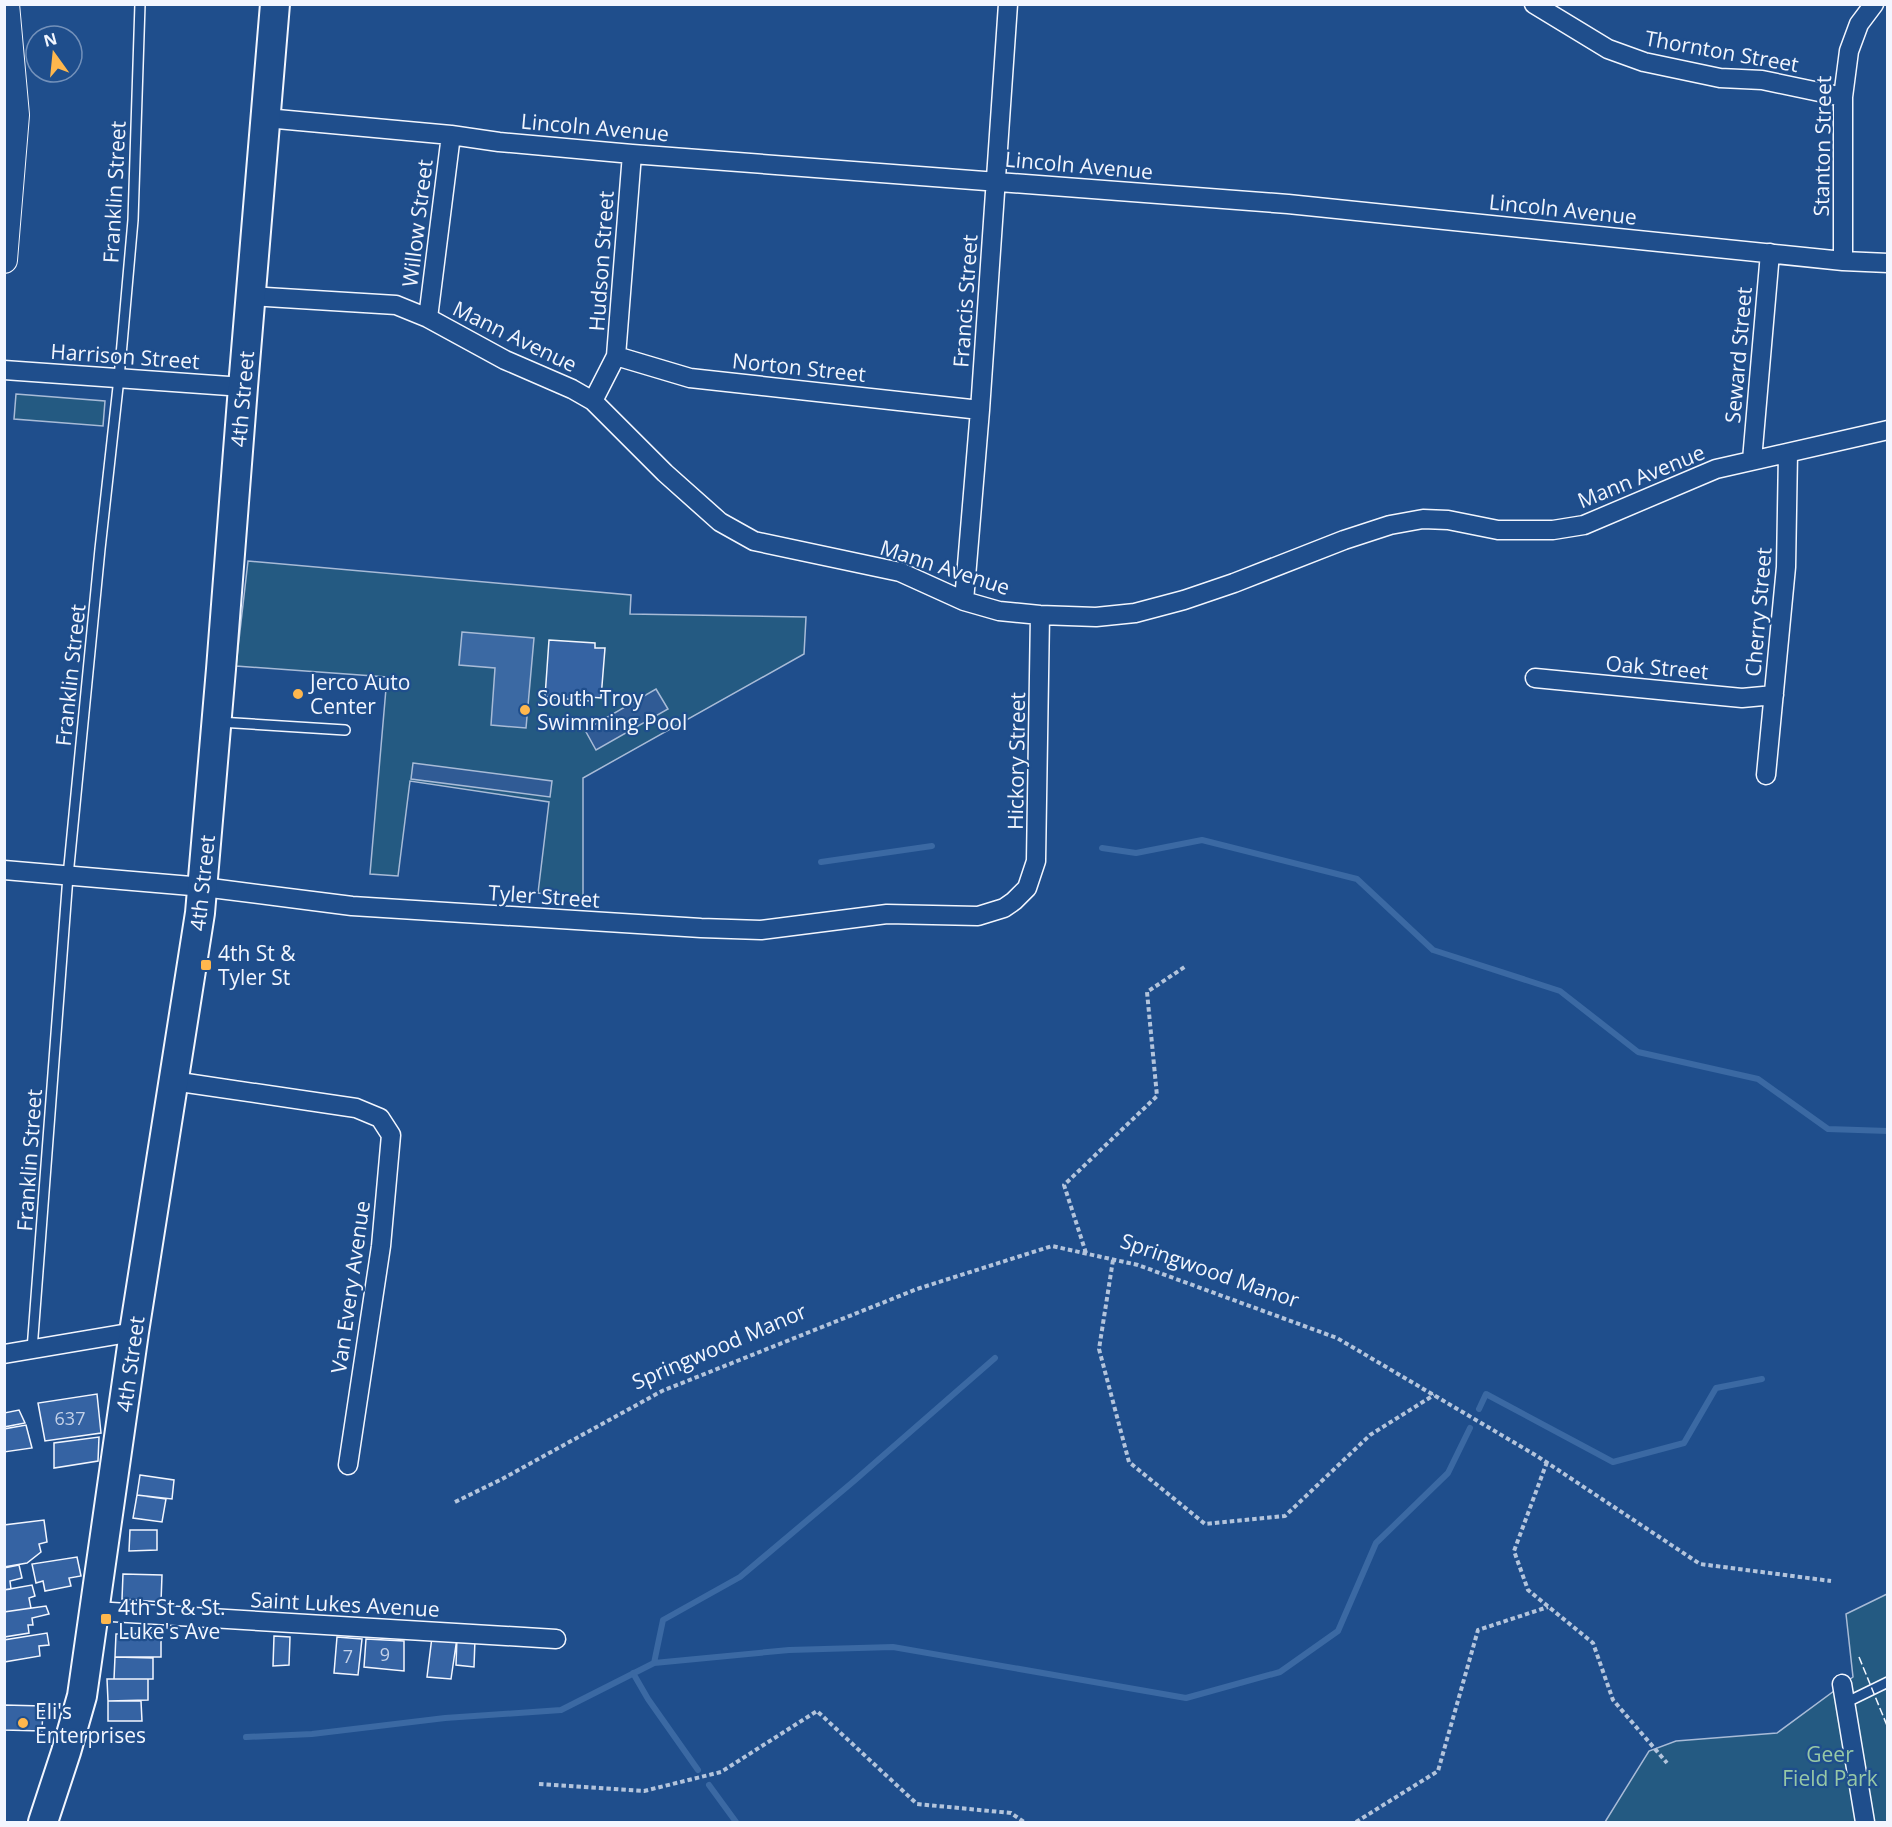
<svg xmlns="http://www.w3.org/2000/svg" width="1892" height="1827" font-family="'Open Sans',sans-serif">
<rect width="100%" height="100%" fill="#1f4e8c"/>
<path fill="#245a82" stroke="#a8bbd7" stroke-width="1.5" d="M16 394 105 401 103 426 14 419Z
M248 561 631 595 630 614 806 617 804 654 583 778V898L538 893 549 802 410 781 398 876 370 874 387 677 236 666Z
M1887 1594V1822H1605L1649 1751 1676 1741 1777 1733 1853 1677 1846 1614Z"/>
<path fill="#305b95" stroke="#a8bbd7" stroke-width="1.5" d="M656 689 668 709 596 750 585 730Z
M413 763 552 781 550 797 411 779Z"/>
<path fill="#3b69a3" stroke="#a8bbd7" stroke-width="1.5" d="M462 632 534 638 526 728 491 725 495 668 459 665Z"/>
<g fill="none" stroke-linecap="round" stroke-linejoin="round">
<path stroke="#3b69a3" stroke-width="6" d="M1102 848 1136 853 1202 840 1357 879 1433 950 1560 991 1638 1052 1758 1079 1828 1129 1888 1131
M821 862 932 846
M1479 1409 1486 1394 1613 1462 1684 1443 1716 1388 1762 1379
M654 1663 663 1620 740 1577 854 1481 995 1358
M633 1673 648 1699 698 1770
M246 1737 312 1734 445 1718 561 1710 654 1663 789 1650 893 1647 1186 1698 1280 1672 1338 1631 1376 1543 1448 1473 1470 1428
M709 1785 736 1822"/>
</g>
<path fill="#3563a3" stroke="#f2f6ff" stroke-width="1.5" d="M549 640 595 643V648H605L601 698 590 697V701L545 697Z
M97 1394 101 1433 45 1441 38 1403Z
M19 1410 25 1423 4 1427V1413Z
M26 1425 32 1448 4 1452V1429Z
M99 1437 98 1461 54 1468V1443Z
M140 1475 174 1480 172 1499 137 1495Z
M137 1495 166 1499 162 1522 133 1518Z
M44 1520 47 1542 39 1544 41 1552 27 1563 4 1567V1525Z
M130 1530H157V1550L129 1551Z
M77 1557 81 1576 69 1578 71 1586 45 1591 43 1581 36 1583 32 1564Z
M19 1565 22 1578 10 1581 11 1589 4 1590V1568Z
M123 1574 162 1575 161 1602 122 1599Z
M32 1585 35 1596 29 1598 31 1608 4 1612V1590Z
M46 1606 49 1614 32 1618 33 1625H28L29 1633 4 1637V1612Z
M47 1633 49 1645 39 1646 40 1656 4 1662V1640Z
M161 1633V1657H115L116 1634Z
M274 1636 290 1637 289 1665 273 1666Z
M337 1637 362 1639 358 1675 334 1673Z
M432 1637 457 1638 451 1679 427 1677Z
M457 1638 475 1639 474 1667 456 1665Z
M366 1639 404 1641V1671L364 1667Z
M115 1657 153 1658V1679H114Z
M107 1679H148V1700L108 1701Z
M108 1701H141L142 1721H108Z
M4 1705 43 1706 42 1731 4 1730Z"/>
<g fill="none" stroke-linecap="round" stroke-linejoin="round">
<g stroke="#f2f6ff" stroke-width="12">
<path id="lane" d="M219 722 345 730
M32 1350 68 876 100 549 119 378 133 220 140 4
M1845 1703 1888 1682"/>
</g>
<g stroke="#f2f6ff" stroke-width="21">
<path id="street" d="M1534 4 1608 49 1644 62 1720 78 1762 80 1843 97
M266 118 451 135 499 142 632 154 1288 204 1843 261 1888 263
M1843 261V97L1849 51 1859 24 1874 4
M251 296 396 305 428 318 505 360 572 389 593 401 665 473 720 522 754 541 900 572 964 601 999 611 1040 615 1096 617 1135 613 1184 600 1234 583 1344 540 1390 525 1423 519 1448 520 1498 530H1553L1584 525 1716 469 1888 430
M428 318 451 135
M616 356 690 378 980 410
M4 370 243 387
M593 401 616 356 632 154
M1752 460 1770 253
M964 601 980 410 1008 4
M1535 678 1742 698 1774 695
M1766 775 1786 567 1788 453
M4 870 203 887 352 906 701 928 761 930 887 914 978 916 1004 908 1014 901 1027 888 1036 861 1040 615
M173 1081 356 1108 380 1118 391 1135 381 1246 348 1465
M4 1354 134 1332
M95 1611 556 1639
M1842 1684 1865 1822"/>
</g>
<g stroke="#f2f6ff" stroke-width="28">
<path id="secondary" d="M4 260 16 115 6 4"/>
</g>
<g stroke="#f2f6ff" stroke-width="32">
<path id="primary" d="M43 1822 66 1752 82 1696 134 1332 200 913 221 669 243 387 275 4"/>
</g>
<path stroke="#b3c4dc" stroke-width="4" stroke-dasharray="4.5 3" stroke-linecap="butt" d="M1086 1253 1064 1185 1157 1096 1147 992 1186 966
M1113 1260 1099 1349 1129 1462 1205 1524 1285 1516 1370 1435 1434 1395
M1547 1462 1514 1551 1528 1590 1593 1643 1613 1700 1667 1763
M455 1502 502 1479 662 1391 917 1289 1052 1246 1138 1265 1337 1338 1537 1456 1700 1564 1831 1581
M539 1784 644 1791 721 1772 817 1711 917 1804 1011 1813 1024 1822
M1356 1822 1438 1771 1478 1630 1548 1607"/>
<use href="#lane" stroke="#1f4e8c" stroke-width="9"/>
<use href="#street" stroke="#1f4e8c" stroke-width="18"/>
<use href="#secondary" stroke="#1f4e8c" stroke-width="26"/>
<use href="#primary" stroke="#1f4e8c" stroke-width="28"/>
<path stroke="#f2f6ff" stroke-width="1.5" stroke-dasharray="8 3" stroke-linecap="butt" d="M1859 1657 1888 1728"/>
</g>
<g fill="#ffb74d" stroke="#1f4e8c" stroke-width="2">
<circle cx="298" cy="694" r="6"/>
<circle cx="525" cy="710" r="6"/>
<rect x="200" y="959" width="12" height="12" rx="3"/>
<rect x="100" y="1613" width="12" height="12" rx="3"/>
<circle cx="23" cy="1723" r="6"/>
</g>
<g text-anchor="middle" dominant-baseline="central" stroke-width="4.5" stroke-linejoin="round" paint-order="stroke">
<g font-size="18" fill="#c3d1e8">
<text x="70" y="1418">637</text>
<text x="385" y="1654">9</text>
<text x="348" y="1656">7</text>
</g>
<g font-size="21" fill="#f2f6ff" stroke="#1f4e8c">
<text transform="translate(1722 51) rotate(10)">Thornton Street</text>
<text transform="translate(595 127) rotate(5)">Lincoln Avenue</text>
<text transform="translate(1822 146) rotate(-89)">Stanton Street</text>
<text transform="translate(1079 165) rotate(5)">Lincoln Avenue</text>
<text transform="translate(114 192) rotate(-87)">Franklin Street</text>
<text transform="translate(1563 209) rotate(6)">Lincoln Avenue</text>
<text transform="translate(417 223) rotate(-83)">Willow Street</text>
<text transform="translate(601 261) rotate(-86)">Hudson Street</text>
<text transform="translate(965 301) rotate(-86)">Francis Street</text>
<text transform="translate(515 336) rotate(26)">Mann Avenue</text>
<text transform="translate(1738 355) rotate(-85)">Seward Street</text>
<text transform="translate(125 356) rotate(4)">Harrison Street</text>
<text transform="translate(799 367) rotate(6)">Norton Street</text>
<text transform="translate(242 399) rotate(-85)">4th Street</text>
<text transform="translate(1641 476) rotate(-22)">Mann Avenue</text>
<text transform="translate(945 567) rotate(18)">Mann Avenue</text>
<text transform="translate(1758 612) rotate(-85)">Cherry Street</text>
<text transform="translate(1657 667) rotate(5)">Oak Street</text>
<text transform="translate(70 675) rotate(-84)">Franklin Street</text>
<text transform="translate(1016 761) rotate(-89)">Hickory Street</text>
<text transform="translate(202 883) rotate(-84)">4th Street</text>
<text transform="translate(544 896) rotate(4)">Tyler Street</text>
<text transform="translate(29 1160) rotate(-86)">Franklin Street</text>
<text transform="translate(1210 1270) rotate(19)">Springwood Manor</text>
<text transform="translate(350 1287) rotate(-82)">Van Every Avenue</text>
<text transform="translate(719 1346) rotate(-23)">Springwood Manor</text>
<text transform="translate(130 1364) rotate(-82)">4th Street</text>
<text transform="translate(345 1604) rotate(3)">Saint Lukes Avenue</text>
</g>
<g font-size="21" fill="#f2f6ff" stroke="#1f4e8c" text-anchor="start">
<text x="310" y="682">Jerco Auto<tspan x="310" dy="24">Center</tspan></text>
<text x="537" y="698">South Troy<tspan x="537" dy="24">Swimming Pool</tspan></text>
<text x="218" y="953">4th St &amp;<tspan x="218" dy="24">Tyler St</tspan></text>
<text x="118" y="1607">4th St &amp; St.<tspan x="118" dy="24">Luke's Ave</tspan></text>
<text x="35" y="1711">Eli's<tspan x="35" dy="24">Enterprises</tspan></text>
</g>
<g font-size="21" fill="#97c8a6" stroke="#1f4e8c">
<text x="1830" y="1754">Geer<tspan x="1830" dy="24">Field Park</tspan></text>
</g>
</g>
<rect width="1892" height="1827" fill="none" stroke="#f2f6ff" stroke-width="12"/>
<g transform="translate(54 54) rotate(345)"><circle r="28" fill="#1f4e8c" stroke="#7391ba" stroke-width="1.5"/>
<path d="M0-4.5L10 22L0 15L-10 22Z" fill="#ffb74d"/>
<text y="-9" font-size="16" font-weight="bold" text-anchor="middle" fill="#f2f6ff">N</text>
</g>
</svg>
